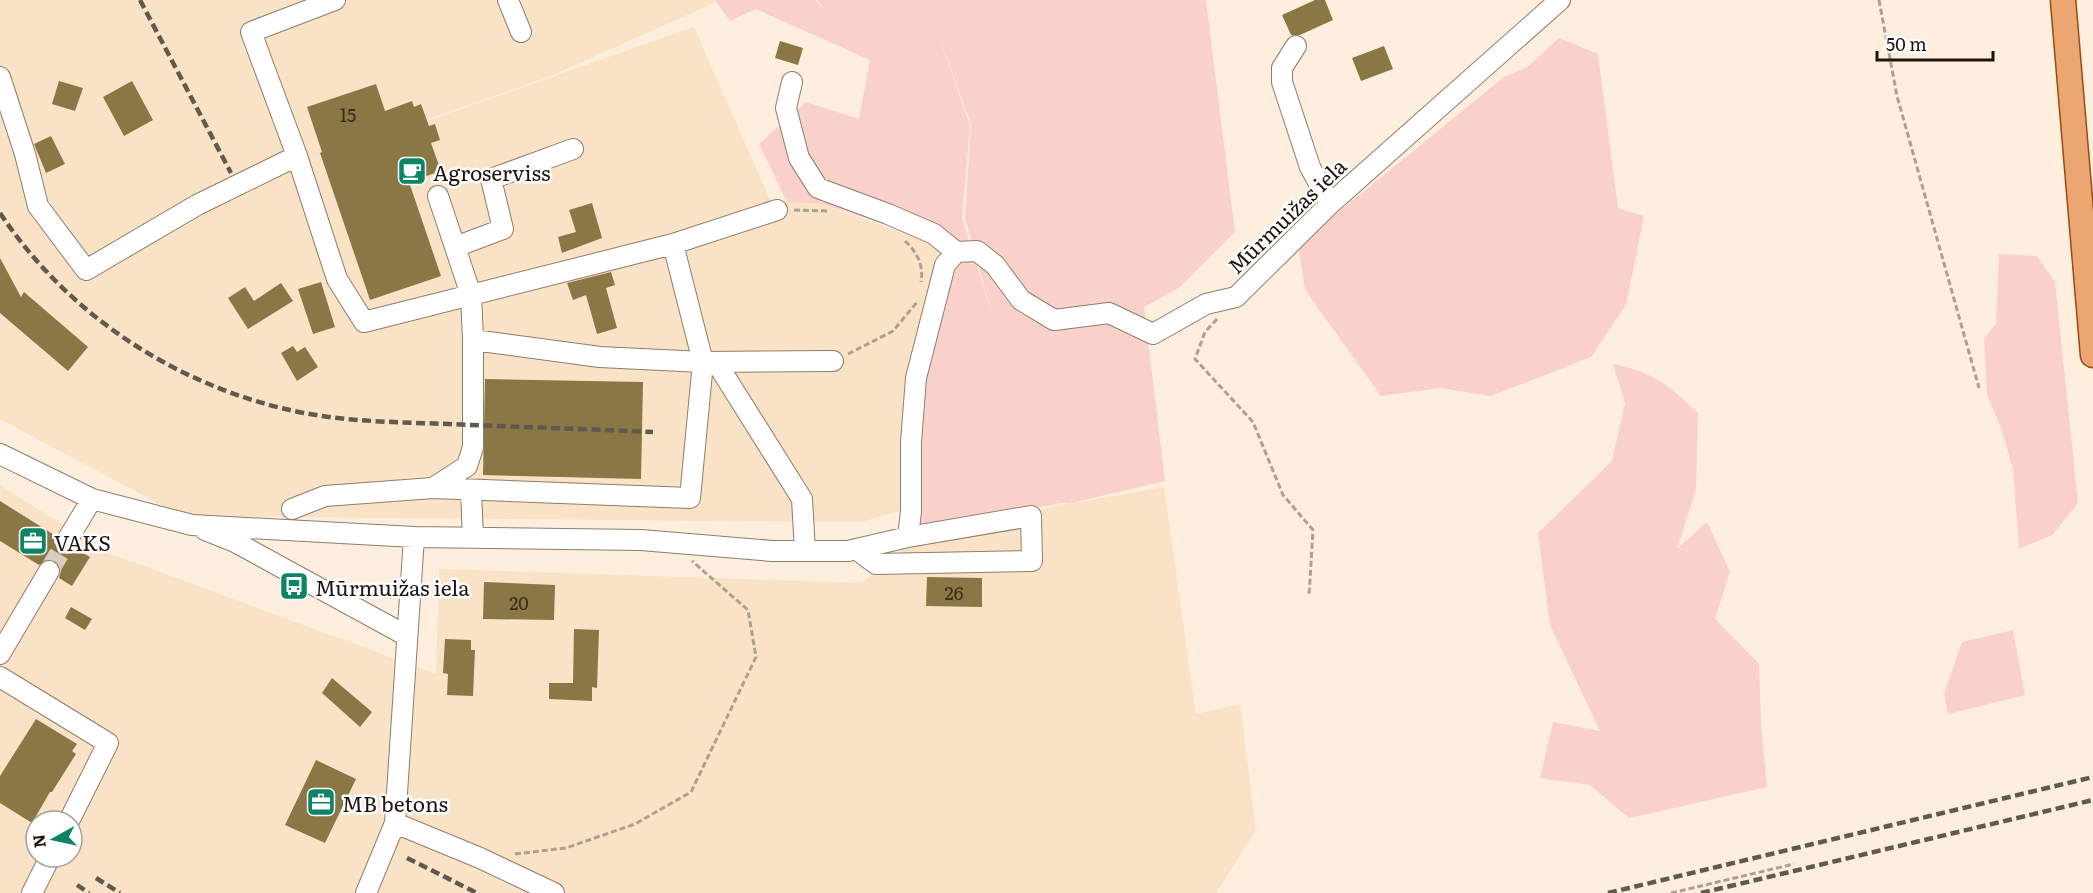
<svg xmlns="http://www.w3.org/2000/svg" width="2093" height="893" font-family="Literata,serif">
<rect width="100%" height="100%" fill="#fdeede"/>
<path fill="#fae2c7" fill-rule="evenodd" d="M0 0H715L716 2 551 76 85 241 694 27 770 200 822 204 944 248 904 383 900 511 861 522 182 516 0 419Z
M0 485 106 552 436 674 439 569 862 583 927 529 1164 487 1196 714 1240 704 1256 830 1216 893H0ZM36 821H72V857H36Z"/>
<path fill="#fad1ca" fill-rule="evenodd" d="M715 0H815L825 11 817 0H1206L1235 232 1180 287 1144 307 1165 481 1067 504V502L928 528H913L917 388 946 244 822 204 787 202 759 144 806 102 859 119 870 60 756 9 730 21ZM934 23 971 124 965 218 992 314 962 218 970 125Z
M1559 38 1598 54 1618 208 1644 216 1626 305 1591 357 1491 396 1441 388 1381 396 1305 290 1298 245 1504 77 1526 68Z
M1999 254 2037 256 2055 282 2078 503 2052 535 2019 549 2013 469 2001 428 1987 395 1984 339 1996 324Z
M1613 364C1653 372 1669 385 1698 413L1696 489 1677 549 1707 522 1730 572 1715 619 1759 664 1761 724 1767 787 1629 818 1590 785 1540 778 1553 722 1600 731 1550 625 1538 533 1612 461 1625 403Z
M2013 630 2025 695 1948 714 1944 694 1962 642Z"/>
<path fill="#897746" d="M1315 0H1325L1333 20 1300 35H1291L1282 15Z
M780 41 803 48 798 65 775 58Z
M1384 46 1393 69 1361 81 1352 58Z
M59 81 83 88 75 111 52 104Z
M132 81 153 120 124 136 103 97Z
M376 84 385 111 412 101 414 107 421 104 429 126 435 124 440 140 431 143 441 171 409 182 441 276 370 300 320 153 322 152 307 107Z
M51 136 65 164 46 173 34 144Z
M592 203 602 238 562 253 558 237 576 232 569 210Z
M0 258 21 297 24 292 88 347 68 371 0 313Z
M611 272 615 285 606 288 617 328 597 334 586 295 573 300 567 283Z
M321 282 335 327 313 334 298 289Z
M281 283 293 301 248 329 228 298 245 287 254 301Z
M293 346 297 352 305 347 318 367 297 381 281 353Z
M485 379 643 382 641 479 483 475Z
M0 501 56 536 54 542 59 552 66 554 76 549 90 557 72 586 59 578 61 571 56 561 49 559 39 565 0 541Z
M927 577 982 578V607L926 606Z
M484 582 555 585 554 620 483 619Z
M71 607 92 619 85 630 65 618Z
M574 629 599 630 597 688 592 687V701L549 699V683H573Z
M445 639 471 640V650H475L473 696 447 695 448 674 443 673Z
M332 678 372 712 360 727 322 693Z
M36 719 77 744 72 751 76 754 52 792H50L32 823 0 803V776Z
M316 760 356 779 325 843 285 825Z"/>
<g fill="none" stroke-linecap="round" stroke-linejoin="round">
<path stroke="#dbcdbf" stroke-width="20" stroke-dasharray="20 10" stroke-linecap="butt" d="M49 571 66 542"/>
<g stroke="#8e7d6a" stroke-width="22">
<path id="minor" d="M508 0 521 32
M1296 46 1282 68V82L1310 167 1330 204
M0 77 25 154 38 206 86 270 197 205 297 156 337 279 364 322 673 244 777 210
M792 82 786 108 799 158 818 188 888 214 934 234 956 252
M297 156 251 32 335 0
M455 247 503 229 491 179 573 149
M473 340 600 357 703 362 833 361
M716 362 802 499 805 551
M0 454 92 499 192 525 414 537 641 540 772 551H848L908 537 1031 516 1032 561 876 564 856 549
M433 488 467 466 473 447V340L471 295 438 196
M471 490 473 538
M292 509 325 496 433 488 690 498 703 362 673 244
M205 530 235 542 407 636
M414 537 395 823 480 858 554 893
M908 537 911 511V442L916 378 945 265 956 252 977 251 995 265 1021 300 1054 320 1109 313 1153 334 1206 304 1236 297 1330 204 1560 0
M66 542 92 499
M0 654 49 571
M0 677 108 743 69 821
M32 893 50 857
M366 893 395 823"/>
</g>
<g stroke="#994c12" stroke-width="27">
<path id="major" d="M2063 0 2093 355"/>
</g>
<path stroke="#aca093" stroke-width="3" stroke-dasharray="6 3" stroke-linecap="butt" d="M1879 0 1897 96 1979 388
M794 210 827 211
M905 241C917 252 924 265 921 282
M1217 319 1205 332 1195 359 1253 422 1283 495 1313 530 1309 596
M848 354 893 331 918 301
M515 854 566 848 635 824 691 792 756 657 748 610 692 561
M1671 893 1794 864"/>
<use href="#minor" stroke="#fff" stroke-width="20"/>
<use href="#major" stroke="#eba672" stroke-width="24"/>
<path stroke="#61594f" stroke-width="4.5" stroke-dasharray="9 4.5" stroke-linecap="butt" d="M140 0 231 173
M0 213C68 315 175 385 294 411 345 422 397 422 448 424 516 427 585 429 653 432
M407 858 477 893
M96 878 120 893
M77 885 89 893
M1608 893 2093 777
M1701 893 2093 800"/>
</g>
<defs>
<g id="cafe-square" transform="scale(1.5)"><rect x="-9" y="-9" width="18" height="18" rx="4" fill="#0c8566" stroke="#fefefe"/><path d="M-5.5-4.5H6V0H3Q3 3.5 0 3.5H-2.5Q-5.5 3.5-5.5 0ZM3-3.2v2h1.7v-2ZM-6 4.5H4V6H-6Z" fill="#fff"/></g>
<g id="office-square" transform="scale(1.5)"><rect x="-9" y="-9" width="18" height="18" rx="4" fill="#0c8566" stroke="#fefefe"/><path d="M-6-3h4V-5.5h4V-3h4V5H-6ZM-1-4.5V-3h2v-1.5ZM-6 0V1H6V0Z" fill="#fff"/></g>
<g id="bus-square" transform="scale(1.5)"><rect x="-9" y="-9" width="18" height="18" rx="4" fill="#0c8566" stroke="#fefefe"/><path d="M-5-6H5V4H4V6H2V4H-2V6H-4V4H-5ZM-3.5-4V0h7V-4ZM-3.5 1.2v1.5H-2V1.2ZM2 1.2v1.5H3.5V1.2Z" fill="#fff"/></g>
</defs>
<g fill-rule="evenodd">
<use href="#cafe-square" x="412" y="171"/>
<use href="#office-square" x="33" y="541"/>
<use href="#bus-square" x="294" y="586"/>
<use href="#office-square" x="321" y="802"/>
</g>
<g text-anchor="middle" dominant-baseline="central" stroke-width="5" stroke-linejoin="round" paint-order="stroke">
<g font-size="18" fill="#362e1c">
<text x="348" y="114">15</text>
<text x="954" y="592">26</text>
<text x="519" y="602">20</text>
</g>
<g font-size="21" fill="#1b150e" stroke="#fefefe" text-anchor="start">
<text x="433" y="171">Agroserviss</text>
<text x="54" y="541">VAKS</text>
<text x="315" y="586">Mūrmuižas iela</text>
<text x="342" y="802">MB betons</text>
</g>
<g font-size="21" fill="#1b150e" stroke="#fefefe">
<text transform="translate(1286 215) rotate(-44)">Mūrmuižas iela</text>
</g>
</g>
<g transform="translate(54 839) rotate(262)"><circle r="28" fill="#fefefe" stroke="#a3a19e" stroke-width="1.5"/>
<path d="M0-4.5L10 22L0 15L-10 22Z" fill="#0c8566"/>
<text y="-9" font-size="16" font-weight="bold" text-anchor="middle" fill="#1b150e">N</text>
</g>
<path d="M1877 51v9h116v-9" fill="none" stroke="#1b150e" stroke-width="3"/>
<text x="1886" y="51" font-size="18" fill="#1b150e" stroke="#fefefe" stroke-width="4.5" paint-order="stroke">50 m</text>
</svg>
